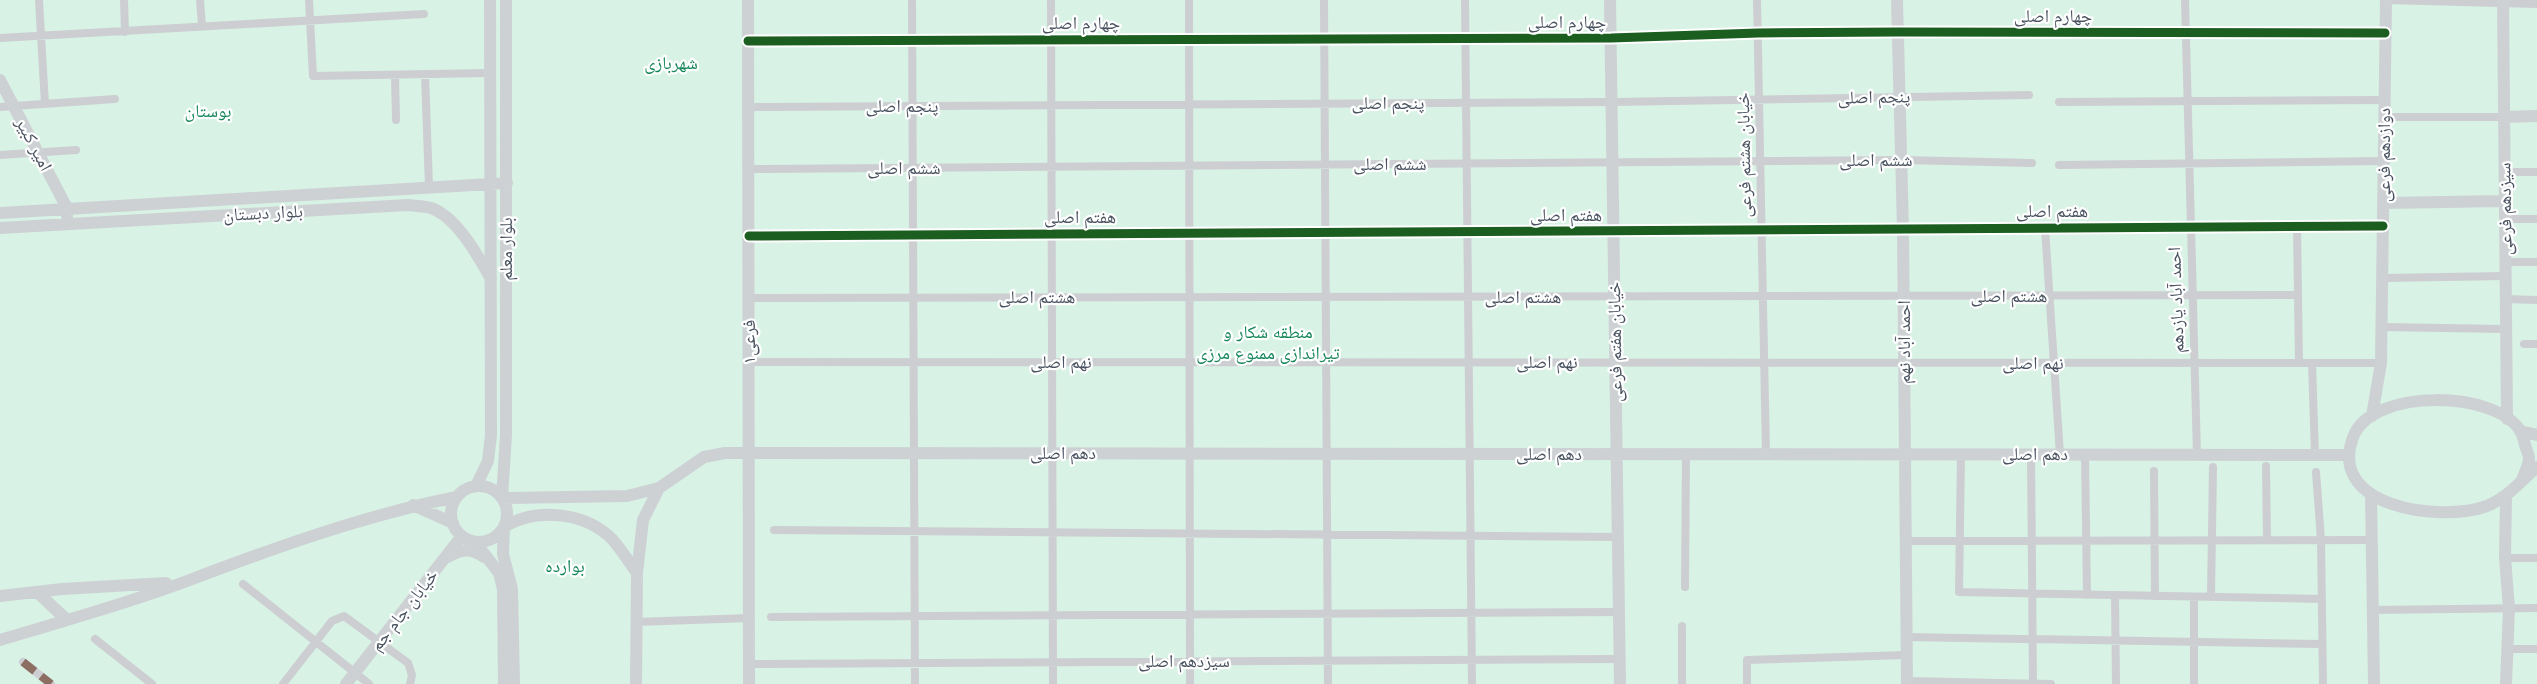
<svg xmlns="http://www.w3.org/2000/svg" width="2537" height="684" font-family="'Fira Sans','Noto Naskh Arabic',sans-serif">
<rect width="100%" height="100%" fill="#f3f3f3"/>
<path fill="#d8f2e5" d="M0 0H2537V684H0Z"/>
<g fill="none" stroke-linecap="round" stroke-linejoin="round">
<path stroke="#cdced1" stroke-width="8" d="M39 0 45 104
M124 0 125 32
M200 0 202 26
M309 0 313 76 490 73
M912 0 915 684
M1051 0 1053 684
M1189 0 1190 684
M1324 0 1328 684
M1465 0 1472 684
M1757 0 1766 454
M2185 0 2197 455
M2386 0 2537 4
M0 38 424 14
M425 74 429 187
M395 75 396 120
M2059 102 2384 100
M0 107 115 99
M748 107 1612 102 2029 95
M2383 117H2504
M0 155 76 150
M2059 165 2384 161
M748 169 1902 160 2032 163
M2504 172H2537
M2505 219H2537
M2297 226 2299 363
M2045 228 2060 455
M2505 262H2537
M2383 278 2505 276
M749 298 2298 295
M2505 299 2537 300
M2381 327 2505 329
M2524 344H2537
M749 362 2381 363
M2312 363 2315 455
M1961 454 1959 592 2322 599
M2031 454 2033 684
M2085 455 2087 595
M2266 466 2267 540
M2154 471 2155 596
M2316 472 2321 540 2323 684
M774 530 1618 537
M1906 541 2371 540
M2505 558H2537
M243 584 369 684
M1685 587 1686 454
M2115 595 2116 684
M2194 597V684
M2211 597 2213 467
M2372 610 2537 608
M771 617 1619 612
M636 622 749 618
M1906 637 2322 644
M95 639 152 684
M2506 649H2537
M23 662 51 684
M749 664 1619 659
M1907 681 2051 684
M283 684 332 621 344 616 408 663 412 675 410 684
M1682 684V626
M1747 684V660L1906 655"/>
<path stroke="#ced1d4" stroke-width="12" d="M506 0V435L502 498 627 496 659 488 704 457 725 453 2348 455
M748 0 749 684
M1610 0 1620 684
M1897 0 1903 229 1907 684
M2503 0 2507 419
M748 41 1611 38 1758 33 1898 32 2385 33
M0 80 67 208V216
M2504 117 2537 116
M2384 203 2504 201
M0 213 507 183
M0 228 407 205C415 206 423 206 431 208 457 217 478 256 491 279
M749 236 2383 226
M2372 416 2381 363 2386 0
M2520 431 2537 435
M2522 480C2524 474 2529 465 2529 458 2529 455 2526 449 2525 445 2524 441 2523 436 2521 432 2497 390 2374 388 2354 435 2324 507 2440 523 2487 506 2507 498 2521 481 2537 467
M476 486 488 461 491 435 490 0
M451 514a28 28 0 1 1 56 0a28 28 0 1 1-56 0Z
M2371 494 2374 684
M2506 497 2505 558 2509 608 2506 684
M413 505 453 523
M475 542 499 573 503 589 504 684
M448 557C461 549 470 548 484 557
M37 592 67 620
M0 596 62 589 166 583
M0 640C63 621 126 604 187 581 274 548 365 515 457 497
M346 684 462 536
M514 684 512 589 503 554 504 527C536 507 585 512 612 539 621 549 629 562 637 573
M636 684 637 573 643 520 659 488"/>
<path stroke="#8d6e63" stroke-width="8" stroke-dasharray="15 8" stroke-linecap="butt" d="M23 662 51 684"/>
<g stroke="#fff" stroke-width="13">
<path id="cycleway" d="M748 41 1611 38 1758 33 1898 32 2385 33
M749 236 2383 226"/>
</g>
<use href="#cycleway" stroke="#1b5e20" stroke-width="9"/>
</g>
<g text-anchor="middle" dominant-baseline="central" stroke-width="4.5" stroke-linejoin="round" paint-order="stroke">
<g font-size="18" fill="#495360" stroke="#fff">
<text x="2053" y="16">چهارم اصلی</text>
<text x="1567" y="22">چهارم اصلی</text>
<text x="1081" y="23">چهارم اصلی</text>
<text transform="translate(1874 97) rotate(-1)">پنجم اصلی</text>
<text x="1388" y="103">پنجم اصلی</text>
<text x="902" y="106">پنجم اصلی</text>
<text transform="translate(34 144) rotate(62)">امیر کبیر</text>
<text transform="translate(1744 155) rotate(-91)">خیابان هشتم فرعی</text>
<text transform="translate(2384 155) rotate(-90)">دوازدهم فرعی</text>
<text x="1876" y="160">ششم اصلی</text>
<text x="1390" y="164">ششم اصلی</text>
<text x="904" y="168">ششم اصلی</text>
<text transform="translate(2505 209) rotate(-91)">سیزدهم فرعی</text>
<text x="2052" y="211">هفتم اصلی</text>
<text transform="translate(263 213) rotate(-3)">بلوار دبستان</text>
<text x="1566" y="215">هفتم اصلی</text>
<text x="1080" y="217">هفتم اصلی</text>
<text transform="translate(506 249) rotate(-90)">بلوار معلم</text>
<text x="2009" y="296">هشتم اصلی</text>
<text x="1037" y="297">هشتم اصلی</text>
<text x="1523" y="297">هشتم اصلی</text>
<text transform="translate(2176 300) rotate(-92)">احمد آباد یازدهم</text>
<text transform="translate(749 342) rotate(-90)">فرعی۱</text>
<text transform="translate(1615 342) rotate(-91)">خیابان هفتم فرعی</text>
<text transform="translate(1904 342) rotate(-90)">احمد آباد نهم</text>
<text x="1061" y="362">نهم اصلی</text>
<text x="1547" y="362">نهم اصلی</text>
<text x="2033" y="363">نهم اصلی</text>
<text x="1063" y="453">دهم اصلی</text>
<text x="1549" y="454">دهم اصلی</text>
<text x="2035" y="454">دهم اصلی</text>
<text transform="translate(404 610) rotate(-52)">خیابان جام جم</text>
<text x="1184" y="661">سیزدهم اصلی</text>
</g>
<g font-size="18" fill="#158659" stroke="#fff">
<text x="671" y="63">شهربازی</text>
<text x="208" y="111">بوستان</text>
<text x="1268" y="332">منطقه شکار و<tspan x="1268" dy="21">تیراندازی ممنوع مرزی</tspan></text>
<text x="565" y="566">بوارده</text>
</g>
</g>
</svg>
